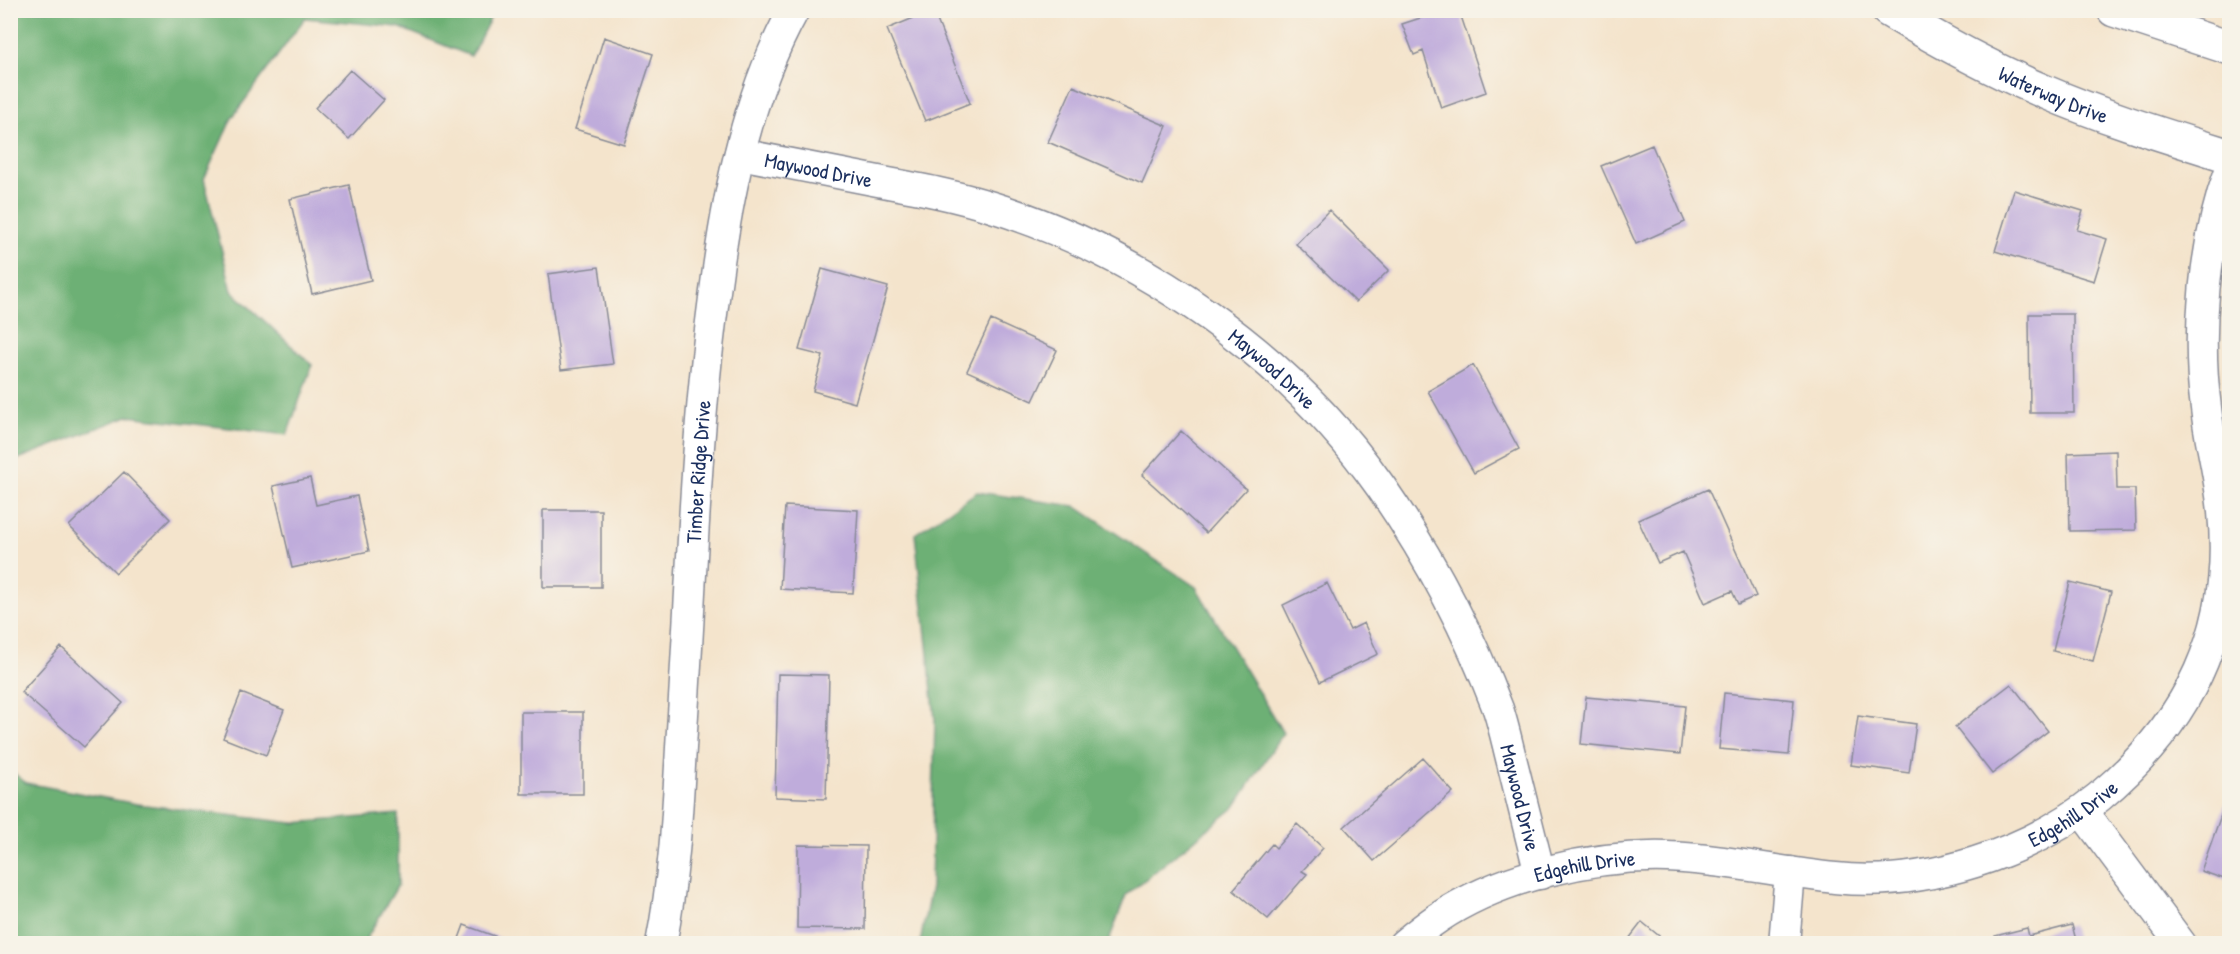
<svg xmlns="http://www.w3.org/2000/svg" width="2240" height="954" font-family="'Patrick Hand',sans-serif">
<rect width="100%" height="100%" fill="#f7f3e8"/>
<filter id="ink" filterUnits="userSpaceOnUse"><feTurbulence type="fractalNoise" baseFrequency=".0167" numOctaves="2"/><feDisplacementMap in="SourceGraphic" scale="12" xChannelSelector="R" yChannelSelector="G"/><feConvolveMatrix kernelMatrix="1 2 1 2 8 2 1 2 1" color-interpolation-filters="sRGB"/></filter>
<filter id="wash" filterUnits="userSpaceOnUse"><feTurbulence type="fractalNoise" baseFrequency=".008" numOctaves="4" result="noise"/><feDisplacementMap in="SourceGraphic" scale="24" xChannelSelector="R" yChannelSelector="G"/><feGaussianBlur stdDeviation="1.35" result="paint"/><feColorMatrix in="noise" values="0 0 0 0 0 0 0 0 0 0 0 0 0 0 0 0 0 1.4 0 .05"/><feComposite in="paint" operator="in"/></filter>
<g filter="url(#wash)">
<rect width="100%" height="100%" fill="#f4e4cc"/>
<path fill="#6db074" stroke="#447069" stroke-width="1.5" d="M11 10 494 11 471 56 398 27 305 18 232 118 204 179 232 291 312 365 287 435 128 416 11 462Z
M977 492 1075 506 1196 587 1283 733 1235 807 1126 895 1108 943H920L931 887 935 719 915 534Z
M10 770 26 783 137 804 293 823 398 814V885L364 943H11Z"/>
<g id="blocks">
<path fill="#bfacdb" d="M933 10 970 103 925 121 887 29Z
M1445 10H1459L1486 92 1441 108 1423 51 1414 55 1402 24Z
M604 37 653 54 624 144 575 129Z
M350 70 384 100 349 139 315 108Z
M1073 86 1167 126 1142 183 1048 142Z
M1652 145 1685 222 1636 244 1601 166Z
M349 185 371 280 312 294 290 199Z
M2014 190 2083 211 2077 230 2107 239 2094 281 1995 251Z
M1329 210 1389 270 1356 302 1296 244Z
M599 267 613 364 561 370 548 274Z
M822 269 888 287 855 403 813 391 823 356 799 350Z
M2029 314H2073L2074 413H2030Z
M991 320 1057 350 1033 401 967 371Z
M1473 365 1519 449 1474 473 1428 391Z
M1181 431 1246 489 1206 533 1142 475Z
M2116 451 2117 489H2135L2136 530 2070 531 2068 453Z
M124 472 170 519 116 573 69 526Z
M310 478 316 505 357 496 369 551 292 568 273 486Z
M1708 489 1756 596 1738 604 1732 591 1705 603 1683 552 1658 563 1638 520Z
M785 506 858 510 853 593 780 589Z
M543 510H601V587H543Z
M2070 582 2111 592 2093 661 2053 651Z
M1327 583 1350 630 1364 623 1378 654 1320 682 1283 605Z
M61 647 123 703 84 747 21 692Z
M778 674 829 675 826 799 775 797Z
M2011 684 2048 731 1992 774 1955 727Z
M241 693 284 710 266 755 223 738Z
M1724 693 1794 700 1789 755 1719 749Z
M1586 697 1685 706 1680 754 1581 744Z
M521 712H583V794H521Z
M1858 716 1916 724 1909 773 1851 765Z
M1423 758 1453 792 1374 861 1344 827Z
M2229 793H2230V881L2201 871Z
M1297 824 1323 848 1302 871 1307 874 1268 919 1233 890 1272 844 1276 848Z
M798 845 866 846 865 929 797 928Z
M1642 922 1669 944H1625Z
M464 925 514 943V944H457Z
M2072 925 2077 944H1997L1995 936 2027 928 2029 936Z"/>
</g>
</g>
<g filter="url(#ink)">
<use href="#blocks" fill-opacity="0" stroke="#888a95" stroke-width="1.5"/>
<g fill="none" stroke-linecap="round" stroke-linejoin="round">
<g stroke="#888a95" stroke-width="33">
<g id="minor">
<path id="s1" d="M740 154C786 163 832 172 878 181 916 188 955 195 992 207 1143 254 1290 357 1381 487 1429 556 1468 630 1498 709 1504 727 1508 747 1513 766 1522 802 1531 838 1540 874"/>
<path d="M2082 811 2181 944"/>
<path id="s2" d="M661 944C675 875 678 800 682 730 692 582 695 431 716 284 728 191 748 93 794 10"/>
<path id="s3" d="M1404 944C1415 935 1426 926 1438 918 1501 876 1592 855 1667 857 1724 859 1778 872 1835 878 1924 888 2030 853 2099 797 2188 723 2235 631 2223 512 2220 477 2210 443 2206 408 2196 333 2204 242 2230 171"/>
<path d="M1784 944 1790 872"/>
</g>
</g>
<g stroke="#888a95" stroke-width="36">
<g id="secondary">
<path id="s4" d="M1888 10C1938 40 1989 68 2043 91 2103 117 2166 136 2230 156"/>
<path d="M2114 10 2230 48"/>
</g>
</g>
<use href="#minor" stroke="#fff" stroke-width="30"/>
<use href="#secondary" stroke="#fff" stroke-width="33"/>
</g>
</g>
<g text-anchor="middle" dominant-baseline="central" stroke-width="4.5" stroke-linejoin="round" paint-order="stroke">
<g font-size="21" fill="#1b2f5e" stroke="#f7f3e8">
<text stroke="none"><textPath href="#s4" startOffset="186">Waterway Drive</textPath></text>
<text stroke="none"><textPath href="#s1" startOffset="80">Maywood Drive</textPath></text>
<text stroke="none"><textPath href="#s1" startOffset="584">Maywood Drive</textPath></text>
<text stroke="none"><textPath href="#s2" startOffset="474">Timber Ridge Drive</textPath></text>
<text stroke="none"><textPath href="#s1" startOffset="1088">Maywood Drive</textPath></text>
<text stroke="none"><textPath href="#s3" startOffset="704">Edgehill Drive</textPath></text>
<text stroke="none"><textPath href="#s3" startOffset="200">Edgehill Drive</textPath></text>
</g>
</g>
<rect width="2240" height="954" fill="none" stroke="#f7f3e8" stroke-width="36"/>
</svg>
